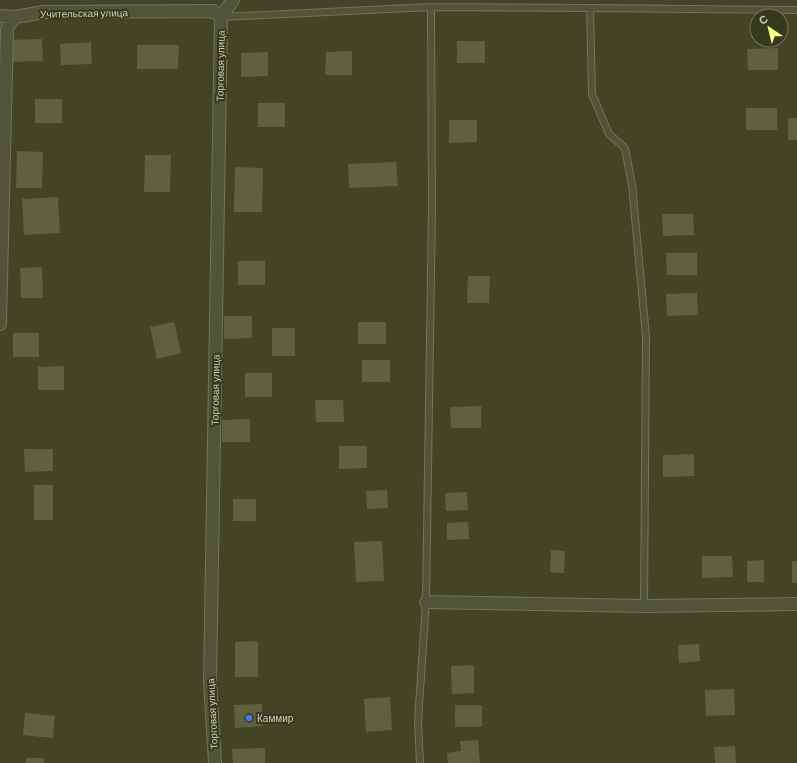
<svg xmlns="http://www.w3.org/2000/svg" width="797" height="763" font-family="Barlow,sans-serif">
<rect width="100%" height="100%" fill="#424425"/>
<path fill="#5f613e" d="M42 39 43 61 12 62 11 40Z
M457 41H485V63H457Z
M91 42 92 64 61 65 60 44Z
M137 45H179L178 69H137Z
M778 48V70H748L747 49Z
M352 51V75H325L326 52Z
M268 52V76L241 77V53Z
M35 99H62V123H35Z
M258 103H285V127H258Z
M746 108H777V130H746Z
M788 118H797V140H788Z
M449 120H477V142L449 143Z
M17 151 43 152 42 188H16Z
M145 155H171L170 192H144Z
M396 162 398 186 349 188 348 164Z
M235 167 263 168 262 212H234Z
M58 197 60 233 24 235 22 199Z
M662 214H693L694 235 663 236Z
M666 253H697V275H667Z
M238 261H265V285H238Z
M42 267 43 298H21L20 268Z
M468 276H490L489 303H467Z
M697 293 698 315 667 316 666 294Z
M224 316H252V338L224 339Z
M174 322 181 353 157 359 150 327Z
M358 322H386V344H358Z
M272 328H295V356H272Z
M13 333H39V357H13Z
M362 360H390V382H362Z
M64 366V390H38V367Z
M245 373H272V397H245Z
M315 400H343L344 422H316Z
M481 406V428H451L450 407Z
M250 419V442H222V420Z
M339 446H367V468L339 469Z
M24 449H53V471L25 472Z
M694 454V476L663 477V455Z
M34 485H53V520H34Z
M387 490 388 508 367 509 366 491Z
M467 492 468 510 446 511 445 493Z
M233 499H256V521H233Z
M468 522 469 539 447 540V523Z
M382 541 384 581 356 582 354 542Z
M551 550 565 551 564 573 550 572Z
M702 556H732L733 577 702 578Z
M764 560V582H747V561Z
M792 561H797V583H792Z
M258 641V677H235V642Z
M699 644 700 661 679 663 678 645Z
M474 665V693L452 694 451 666Z
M734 689 735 715 706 716 705 690Z
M390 697 392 730 366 732 364 699Z
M262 704 263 726 235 728 234 705Z
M455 705H482V727H455Z
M25 713 55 716 53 738 23 735Z
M478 740 480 763H448L447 753 461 751 460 741Z
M735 746 736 763H715L714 747Z
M265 748V763H233L232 749Z
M26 758H44V763H26Z"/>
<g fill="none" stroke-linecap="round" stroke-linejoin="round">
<g stroke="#72745b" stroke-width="8">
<path id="service" d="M431 7 590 8 592 94 609 134 625 148 632 185 646 336 644 606
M590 8 797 10
M221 17 431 7 432 207 426 602 418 721 420 763"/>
</g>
<g stroke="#72745b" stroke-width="14">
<path id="minor" d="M0 16 15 17
M221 17 233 0
M0 324 7 28 15 17 44 12 213 11 221 17
M426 602 644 606 797 604
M215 763 210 682 221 17"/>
</g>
<use href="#service" stroke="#525439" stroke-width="6"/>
<use href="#minor" stroke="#525439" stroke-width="12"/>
</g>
<circle fill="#3f7fe0" stroke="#37391e" stroke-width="1.5" cx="249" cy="718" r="4"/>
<g text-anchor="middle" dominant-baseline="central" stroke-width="4" stroke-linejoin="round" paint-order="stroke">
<g font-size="10" fill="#cbcdb7" stroke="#37391e">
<text transform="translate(84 13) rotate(-1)">Учительская улица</text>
<text transform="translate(220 66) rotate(-89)">Торговая улица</text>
<text transform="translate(215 390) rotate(-89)">Торговая улица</text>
<text transform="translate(212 714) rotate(-93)">Торговая улица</text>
</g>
<g font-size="10" fill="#cbcdb7" stroke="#37391e" text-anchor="start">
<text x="257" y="718">Каммир</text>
</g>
</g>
<g transform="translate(769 28) rotate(325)"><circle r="19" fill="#37391e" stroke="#72745b"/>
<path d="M0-3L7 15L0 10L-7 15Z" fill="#f3ff8a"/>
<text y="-6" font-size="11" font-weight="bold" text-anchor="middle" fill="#cbcdb7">С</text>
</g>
</svg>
